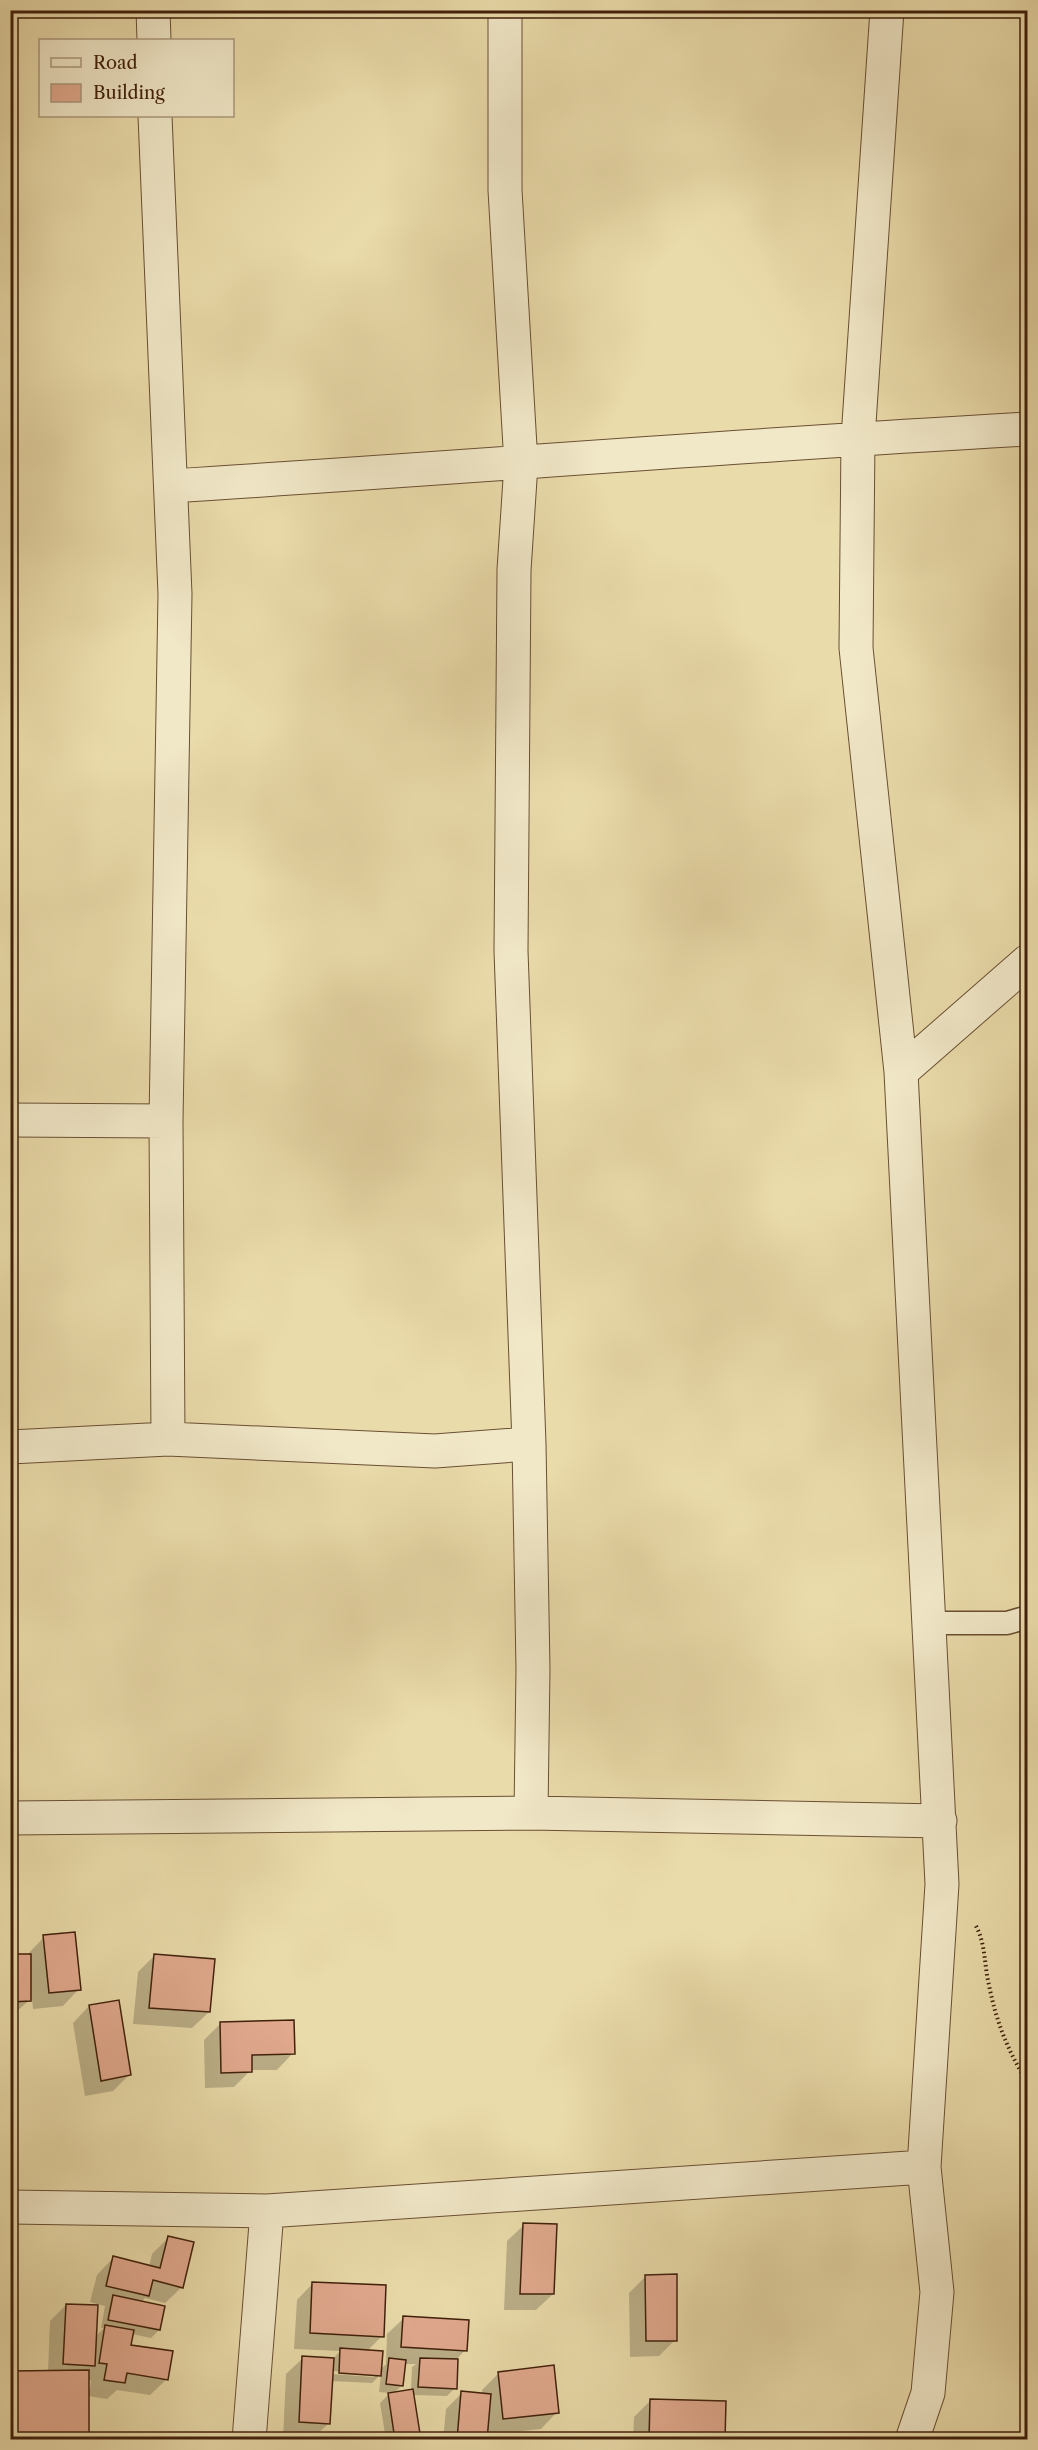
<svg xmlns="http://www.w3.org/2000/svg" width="1038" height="2450" font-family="'Libre Caslon Text',serif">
<rect width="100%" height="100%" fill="#eadbaa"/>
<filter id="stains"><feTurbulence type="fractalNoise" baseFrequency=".00333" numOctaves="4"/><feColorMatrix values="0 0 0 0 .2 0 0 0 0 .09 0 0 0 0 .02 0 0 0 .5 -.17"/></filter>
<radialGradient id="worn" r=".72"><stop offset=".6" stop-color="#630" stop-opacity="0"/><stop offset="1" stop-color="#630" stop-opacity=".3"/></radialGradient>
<path fill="#0003" fill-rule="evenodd" d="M44 1937 79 1989 63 2006 33 2009 32 1998 10 2017V1956L27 1955Z
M154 1956 209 2012 192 2028 133 2024 138 1972Z
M89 2006 129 2075 113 2091 85 2096 73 2023Z
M221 2023 293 2053 277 2070H251L234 2087 205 2088 204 2040Z
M524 2225 553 2294 536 2310H504L507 2241Z
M169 2237 182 2287 165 2303 145 2298 141 2302 159 2330 151 2338 132 2334 130 2346 167 2379 150 2395 117 2390 107 2399 88 2396 48 2372 50 2321 66 2305 94 2338 104 2328H101L105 2306 90 2302 97 2275 113 2258 149 2267 152 2254ZM88 2380H91L90 2389H88Z
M646 2276 675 2340 659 2356 630 2357 629 2293Z
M313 2283 382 2336 367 2351 380 2370 386 2364 387 2334 404 2318 465 2350 457 2359 455 2388 447 2396 412 2395 420 2440H386L380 2403 390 2393 379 2392 381 2374 372 2383 331 2381 329 2423 312 2439 283 2438 286 2374 303 2358 333 2359 340 2351 294 2349 297 2300ZM404 2364H416L412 2367 411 2391 393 2394 402 2385ZM332 2371 374 2374V2377L331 2374Z
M499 2373 557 2412 541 2429 486 2435 485 2440H443L446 2409 462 2393 483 2395 482 2390Z
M650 2401 723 2440H633L634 2417Z"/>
<path fill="#e1a98e" stroke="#40200b" stroke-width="1.5" d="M75 1932 81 1990 49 1993 43 1935Z
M10 1954H31V2001L10 2002Z
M154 1954 215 1959 210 2012 149 2008Z
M119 2000 131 2075 101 2081 89 2005Z
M294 2020 295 2054 252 2055V2072L221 2073 220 2022Z
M523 2223 557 2224 554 2294H520Z
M168 2236 194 2242 183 2288 153 2280 149 2296 106 2286 113 2256 160 2268Z
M677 2274V2341H646L645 2275Z
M312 2282 386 2285 384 2337 310 2333Z
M113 2295 165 2306 160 2330 108 2320Z
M66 2304 98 2305 95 2366 63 2364Z
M403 2316 469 2320 467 2351 401 2347Z
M105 2325 134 2330 131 2345 173 2351 168 2380 127 2373 125 2383 104 2380 107 2364 99 2363Z
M340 2348 383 2351 381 2376 339 2373Z
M302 2356 334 2358 330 2424 299 2422Z
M389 2358 406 2360 403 2386 386 2384Z
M420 2358 458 2359 457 2389 418 2387Z
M554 2365 559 2413 503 2419 498 2372Z
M89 2370V2440H10V2371Z
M413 2389 421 2440H395L388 2393Z
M461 2391 491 2394 487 2440H457Z
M650 2399 726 2401 725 2440H649Z
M379 2433V2440H317V2437Z"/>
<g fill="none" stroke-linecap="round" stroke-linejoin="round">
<g stroke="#6a4f33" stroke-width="25">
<path id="service" d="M930 1623H1007L1028 1617"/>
</g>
<g stroke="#6a4f33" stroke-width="35">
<path id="minor" d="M153 10 154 40
M505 10V190L521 464 514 570 511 951 529 1444 533 1669 531 1813
M887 10 858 438 856 648 901 1072 942 1884 924 2167 937 2292 928 2393 912 2440
M155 116 175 594 166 1121 168 1439
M171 486C456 468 742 445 1028 429
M901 1072 1028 961
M10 1120 166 1121
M10 1447 168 1439 435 1451 529 1444
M10 1818 531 1813 940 1821
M10 2207 267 2211 924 2167
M249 2440 267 2211"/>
</g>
<path stroke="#40200b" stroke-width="4" stroke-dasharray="1.5 3" stroke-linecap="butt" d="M976 1926C986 1945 984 1965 989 1985 996 2021 1008 2052 1028 2083"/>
<use href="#service" stroke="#f1e8c8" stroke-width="22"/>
<use href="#minor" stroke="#f1e8c8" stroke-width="33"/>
</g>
<rect width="1038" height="2450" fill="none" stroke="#eadbaa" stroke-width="36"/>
<rect x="12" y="12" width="1014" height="2426" fill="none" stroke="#40200b" stroke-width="3"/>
<rect x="18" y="18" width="1002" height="2414" fill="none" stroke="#40200b" stroke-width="1.5"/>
<rect x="39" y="39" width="195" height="78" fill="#f1e8c8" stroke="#aa987c" stroke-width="1.5"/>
<rect x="51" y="58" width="30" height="9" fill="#f1e8c8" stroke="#aa987c" stroke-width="1.5"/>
<text x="93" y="69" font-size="18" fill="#40200b">Road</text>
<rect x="51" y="84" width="30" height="18" fill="#e1a98e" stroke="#aa987c" stroke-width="1.5"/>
<text x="93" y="99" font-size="18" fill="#40200b">Building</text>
<rect width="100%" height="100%" filter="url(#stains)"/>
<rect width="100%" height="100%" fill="url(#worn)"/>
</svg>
